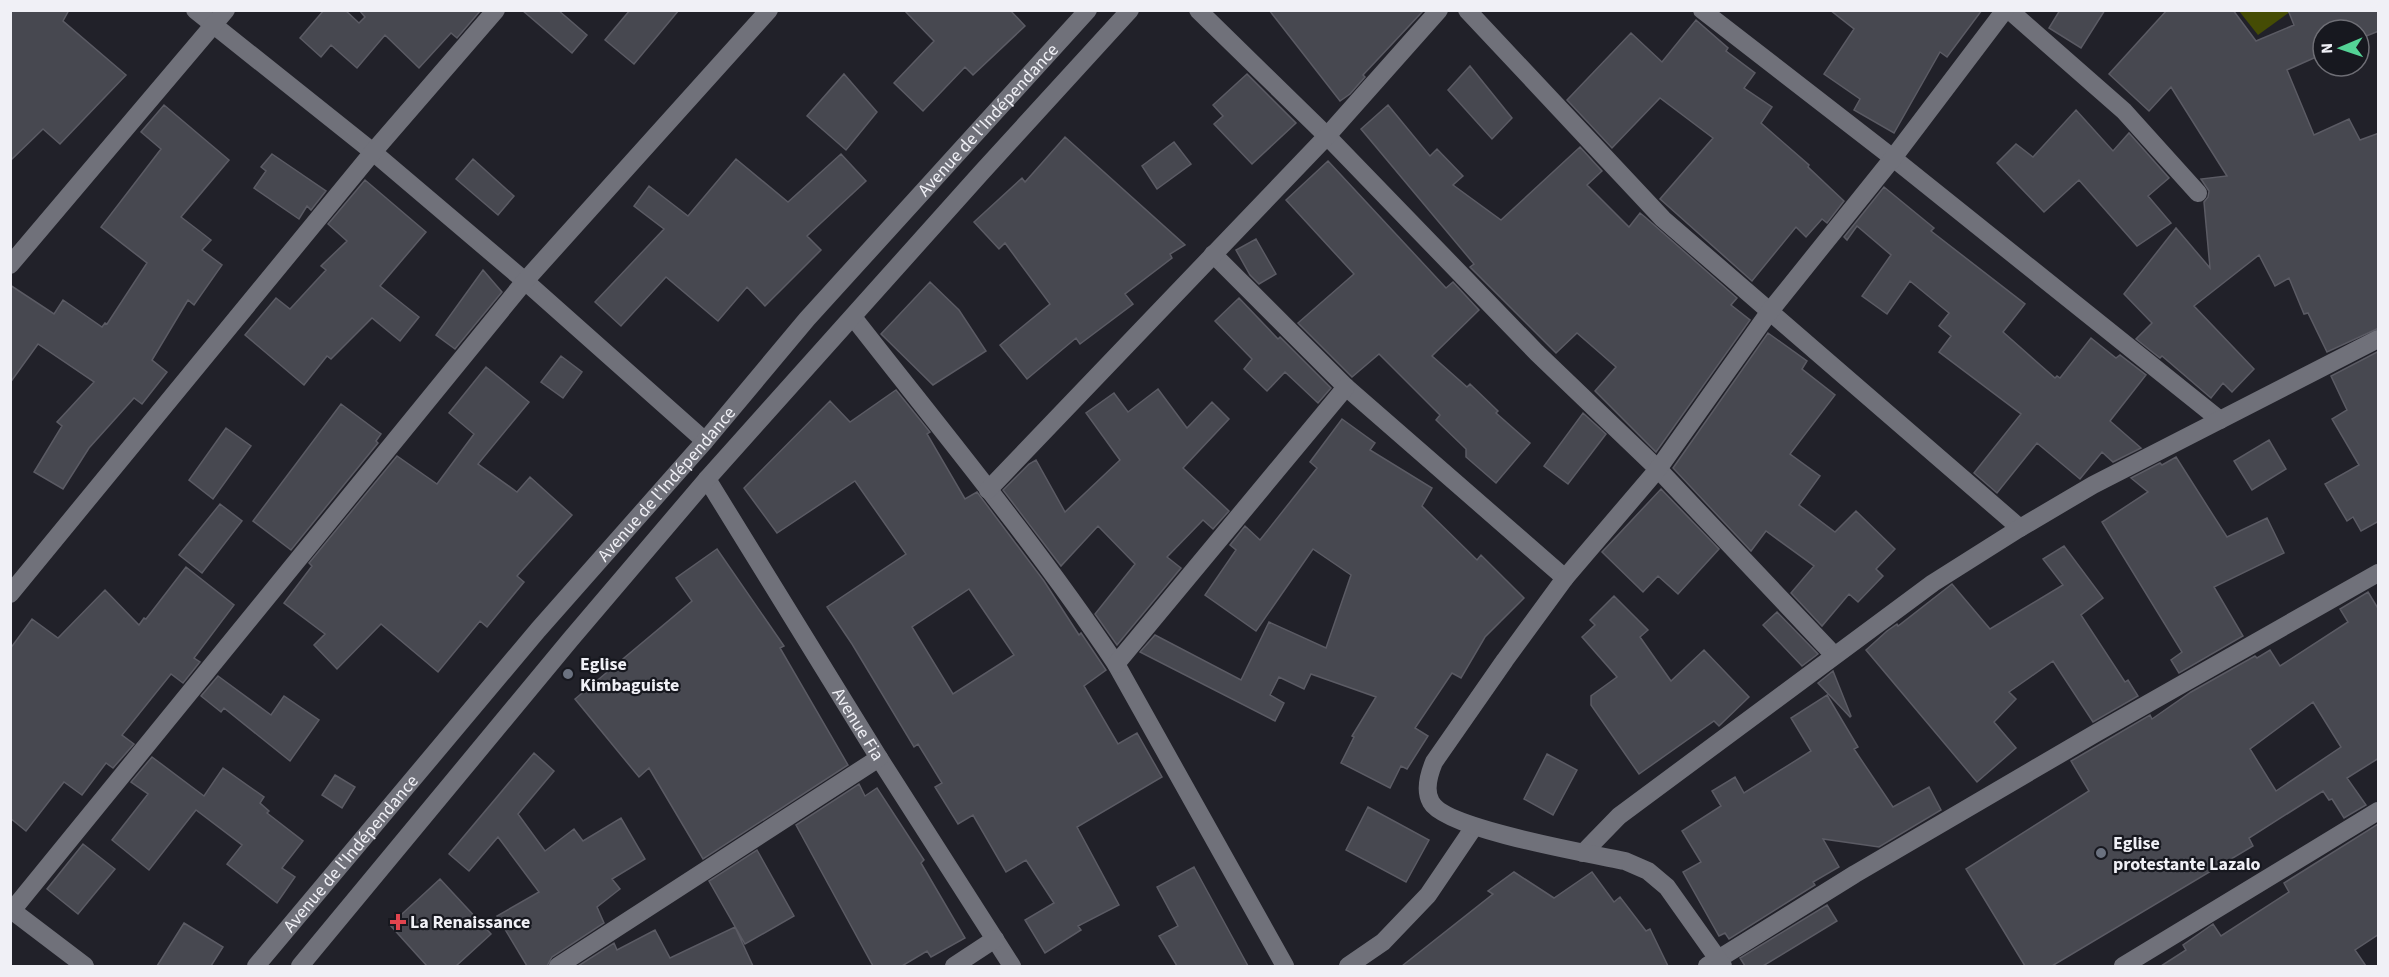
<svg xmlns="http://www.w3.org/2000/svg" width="2389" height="977" font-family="'Source Sans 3',sans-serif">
<rect width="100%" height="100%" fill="#212129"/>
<path fill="#454c05" d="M2239 11H2291L2258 35Z"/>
<path fill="#474850" stroke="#5b5b64" stroke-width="1.5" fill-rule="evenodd" d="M10 10H69L63 21 126 75 60 144 43 129 10 161Z
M324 10H345L359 23 365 17 359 10H481L457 38 451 33 419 68 385 35 357 68 331 45 321 57 300 38Z
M522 10H558L587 35 572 53Z
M630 10H679L634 64 605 40Z
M904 10H1010L1025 26 973 75 965 67 923 111 894 83 934 41Z
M1269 10H1424L1363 75 1365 77 1350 94 1340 101Z
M1830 10H1982L1947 57 1940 52 1894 133 1854 110 1860 99 1824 74 1854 29Z
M2060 10H2105L2081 48 2049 28Z
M2167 10H2233L2256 41 2294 25 2288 10H2379V31L2359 39V30H2323V54L2287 70 2314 135 2349 119 2360 140 2379 133V328L2327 352 2308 313 2304 314 2289 278 2275 286 2259 255 2194 306 2254 369 2232 392 2223 383 2211 398 2162 356 2160 358 2136 339 2152 323 2124 294 2176 228 2210 268 2204 202 2208 197 2209 191 2201 179 2227 176 2171 87 2149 111 2109 74Z
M1696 20 1728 48 1726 51 1755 73 1744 88 1772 107 1761 123 1809 165 1808 167 1844 201 1827 223 1822 219 1806 237 1796 227 1752 281 1660 199 1713 138 1660 98 1612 148 1567 100 1631 33 1662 62Z
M1470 66 1512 118 1492 139 1448 90Z
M844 74 877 112 846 150 807 116Z
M1247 74 1296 123 1252 164 1214 124 1223 116 1213 105Z
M164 105 229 160 181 217 211 240 202 250 222 265 194 305 188 300 152 360 167 372 142 404 134 398 89 448 63 489 34 472 62 426 57 422 94 382 38 344 10 383V285L54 314 63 300 102 327 105 323 107 324 147 263 101 227 161 149 141 132Z
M1388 105 1430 156 1437 149 1463 176 1453 185 1501 220 1580 147 1602 171 1587 185 1629 227 1640 213 1645 217 1737 298 1731 305 1750 320 1656 452 1595 391 1616 367 1577 333 1556 353 1470 267 1474 264 1361 129Z
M2076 110 2113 151 2129 133 2169 178 2148 196 2171 223 2137 246 2079 180 2044 212 1997 163 2016 144 2033 157Z
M1065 137 1185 245 1170 254 1172 258 1125 294 1133 304 1080 344 1076 338 1027 379 1000 345 1050 304 1005 243 999 249 974 222 1022 178 1025 182Z
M1174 142 1191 164 1157 189 1142 166Z
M272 154 326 191 311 210 307 206 299 219 254 188 266 171 261 167Z
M841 154 866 181 807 236 821 250 765 306 747 287 718 321 666 277 621 326 595 302 664 229 634 206 649 186 688 216 736 159 788 202Z
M473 159 514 196 498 215 456 179Z
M1328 161 1446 288 1453 282 1479 310 1432 356 1467 387 1470 384 1498 411 1496 413 1530 443 1496 483 1466 457V449L1436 420 1440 415 1379 354 1352 377 1298 323 1354 274 1286 200Z
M365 180 426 232 380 286 419 317 400 341 372 318 331 359 327 356 304 385 245 335 276 298 290 309 326 270 321 266 347 241 328 224Z
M1884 187 1934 228 1931 231 2025 304 2003 332 2055 378 2057 376 2060 378 2091 338 2116 358 2120 355 2146 375 2110 421 2141 448 2113 462 2102 452 2080 479 2037 443 1997 493 1974 473 2021 414 1939 352 1951 336 1939 326 1949 313 1910 281 1887 314 1862 296 1891 255 1857 226 1847 240 1844 237Z
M1256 239 1276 274 1259 284 1250 275 1236 250Z
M483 270 502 292 455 349 436 335Z
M930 282 959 310 986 351 933 385 881 334Z
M1239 298 1278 339 1280 337 1331 388 1318 403 1285 372 1267 391 1244 369 1252 359 1215 321Z
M1768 333 1807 361 1802 369 1835 395 1790 454 1820 476 1799 505 1835 532 1856 511 1895 549 1876 569 1883 576 1858 602 1849 594 1822 626 1791 593 1814 566 1766 531 1751 551 1673 468Z
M2379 351V521L2361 531 2353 517 2347 521 2325 484 2359 465 2332 419 2347 410 2331 376Z
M561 356 582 372 563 398 541 382Z
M486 367 529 402 478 464 517 492 530 477 572 515 517 576 524 582 487 627 480 621 438 672 381 624 337 669 314 645 325 634 284 603 312 566 309 563 397 456 437 484 474 434 449 413Z
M1158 389 1187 428 1212 402 1229 419 1183 468 1229 511 1213 529 1203 520 1167 557 1181 568 1117 645 1095 614 1135 564 1098 526 1061 566 1003 490 1029 464 1036 460 1065 512 1120 460 1086 413 1114 393 1128 412Z
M896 390 930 432 927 434 965 499 977 492 1044 581 1079 635 1081 633 1106 670 1084 686 1118 744 1137 733 1162 777 1077 827 1119 905 1078 926 1081 930 1045 953 1025 920 1054 903 1026 860 1006 872 973 815 958 824 935 787 942 783 918 744 914 747 852 644 827 607 906 554 855 481 777 533 744 488 830 401 850 422ZM969 589 1014 655 953 694 912 627Z
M341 404 381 434 376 441 378 443 291 550 253 521Z
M1583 413 1606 434 1568 484 1544 466Z
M1342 419 1375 443 1370 450 1432 488 1422 506 1477 560 1481 555 1524 598 1485 637 1461 678 1452 673 1415 728 1428 736 1407 769 1401 766 1390 788 1341 763 1354 737 1352 736 1376 697 1311 674 1304 689 1279 677 1270 695 1284 703 1275 721 1140 652 1155 635 1241 680 1269 622 1326 648 1351 575 1313 549 1256 631 1205 595 1236 550 1230 545 1245 526 1260 540 1317 468 1310 462Z
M226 428 251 446 213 499 189 480Z
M2269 440 2286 469 2252 490 2234 461Z
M2176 457 2227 537 2267 518 2284 553 2214 587 2243 636 2179 673 2171 660 2182 652 2102 522 2148 492 2131 478 2160 463 2162 465Z
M1661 489 1719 549 1678 594 1658 576 1643 592 1602 552Z
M220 504 242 521 202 573 179 555Z
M2064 546 2103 598 2081 615 2125 682 2128 680 2138 696 2093 722 2053 661 2009 692 2016 699 1994 722 2016 748 1977 782 1866 650 1887 631 1897 624 1898 626 1952 584 1990 629 2063 585 2043 559Z
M717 549 784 646 780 648 848 765 703 859 649 768 639 777 575 699 692 601 676 578Z
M186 567 234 605 194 658 200 662 183 683 171 674 122 735 134 744 113 768 106 763 82 795 64 782 26 831 10 818V649L32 619 58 638 105 590 139 625 144 618 146 619Z
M2368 592 2379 610V758L2347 778 2366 805 2344 818 2332 799 2329 800 2323 791 2249 838 2253 846 2052 966H2025L1966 869 2089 791 2071 761 2150 715 2152 719 2191 692 2255 656 2257 658 2270 650 2280 666 2348 622 2340 609ZM2313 702 2341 747 2276 791 2250 749Z
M1614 596 1648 630 1640 637 1671 681 1704 650 1749 697 1719 726 1714 721 1639 774 1591 705V696L1617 677 1582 637 1595 625 1590 620Z
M1777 612 1818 654 1802 666 1763 625Z
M1833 671 1851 716 1850 717 1818 683Z
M218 676 271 715 284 696 319 720 290 761 224 708 221 712 201 696Z
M1827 695 1858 747 1854 749 1893 807 1929 787 1941 810 1879 847 1823 839 1839 867 1813 882 1815 885 1729 939 1725 933 1719 936 1683 872 1701 862 1682 831 1721 806 1712 791 1735 777 1744 793 1811 751 1791 718Z
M534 753 554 771 518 814 545 851 574 829 583 841 621 818 645 859 612 879 620 889 597 907 604 923 552 957 547 966H527L497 916 539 892 498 837 469 871 449 854Z
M1547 754 1577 770 1553 815 1524 799Z
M152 757 204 796 223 768 264 797 260 803 269 811 267 813 303 841 282 868 295 877 277 903 227 864 242 845 196 810 149 870 112 840 148 794 131 782Z
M335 775 355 787 342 808 322 795Z
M859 784 865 796 877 788 924 860 921 863 965 938 931 957 927 951 902 966H873L796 825Z
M1368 807 1429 840 1406 882 1346 850Z
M2378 824 2379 934 2355 950 2366 966H2161L2186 950 2183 945 2213 924 2221 936 2289 892 2284 883Z
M83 844 115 869 78 914 47 889Z
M757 850 794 916 745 944 709 881Z
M1194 867 1248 966H1177L1159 936 1178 926 1157 887Z
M1514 872 1554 898 1592 872 1614 902 1620 897 1646 931 1650 929 1668 966H1402L1493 894 1488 891Z
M440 879 491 934 456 966H427L390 925Z
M1827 905 1837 921 1763 966H1745L1740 958Z
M184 923 223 947 211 966H157Z
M735 927 753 966H578L614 943 617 950 655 930 670 958Z"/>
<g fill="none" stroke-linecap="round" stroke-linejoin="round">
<g stroke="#70717a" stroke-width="18">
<path d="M195 10 373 152 525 281 705 441"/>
<path d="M1198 10 1327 136 1537 353 1658 469 1834 655"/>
<path d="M1467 10 1663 219 2020 528"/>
<path d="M1702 10 1893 158 2220 420"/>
<path d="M2009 10 2124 111 2198 193"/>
<path d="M1213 254 1346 387 1565 578"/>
<path d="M10 265 226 10"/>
<path d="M853 317C942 431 1035 543 1116 664L1285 966"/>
<path id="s1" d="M707 479 879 758 1012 966"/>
<path d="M988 490 1327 136 1439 10"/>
<path d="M10 594 373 152 496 10"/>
<path d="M1116 664 1346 387"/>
<path d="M1583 853 1619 816 1933 583 2020 528 2093 485 2378 339"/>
<path d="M10 909 85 966"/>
<path d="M10 913 525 281 769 10"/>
<path id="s2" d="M256 966 538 630 705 441 807 319 1088 10"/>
<path d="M300 966 570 640 707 479 981 173 1130 10"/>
<path d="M558 966 879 758"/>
<path d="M954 966 995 939"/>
<path d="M1348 966 1383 942 1428 895 1474 827"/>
<path d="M1707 966 1855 874 2096 733 2378 573"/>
<path d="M1723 966 1667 887 1648 871 1625 861C1591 854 1445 829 1431 802 1424 790 1429 774 1434 762L1505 660 1565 578 1658 469 1770 311 1893 158 2005 10"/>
<path d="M2123 966 2378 811"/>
</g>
</g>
<g fill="#6b7280" stroke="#17181f" stroke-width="2">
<circle cx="568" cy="674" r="6"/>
<circle cx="2101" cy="853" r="6"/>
</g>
<path fill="#e0444e" stroke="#17181f" stroke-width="2" d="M395 913h6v6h6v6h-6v6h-6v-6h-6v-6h6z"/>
<g text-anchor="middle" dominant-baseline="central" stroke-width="4.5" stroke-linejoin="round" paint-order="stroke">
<g font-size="18" fill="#f0f0f6" stroke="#17181f">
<text stroke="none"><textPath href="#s2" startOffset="1119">Avenue de l'Indépendance</textPath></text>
<text stroke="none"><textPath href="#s2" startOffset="633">Avenue de l'Indépendance</textPath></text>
<text stroke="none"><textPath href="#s1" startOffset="288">Avenue Fia</textPath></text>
<text stroke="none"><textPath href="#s2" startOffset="147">Avenue de l'Indépendance</textPath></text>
</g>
<g font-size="18" font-weight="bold" fill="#f0f0f6" stroke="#17181f" text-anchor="start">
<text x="580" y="664">Eglise<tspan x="580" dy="21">Kimbaguiste</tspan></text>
<text x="2113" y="843">Eglise<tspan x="2113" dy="21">protestante Lazalo</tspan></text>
<text x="410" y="922">La Renaissance</text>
</g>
</g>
<rect width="2389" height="977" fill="none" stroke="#f0f0f6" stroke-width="24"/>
<g transform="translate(2341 48) rotate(268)"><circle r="28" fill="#17181f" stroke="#6e6e75" stroke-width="1.5"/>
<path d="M0-4.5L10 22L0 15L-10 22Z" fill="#54d396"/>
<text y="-9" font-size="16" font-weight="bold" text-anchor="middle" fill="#f0f0f6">N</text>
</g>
</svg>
